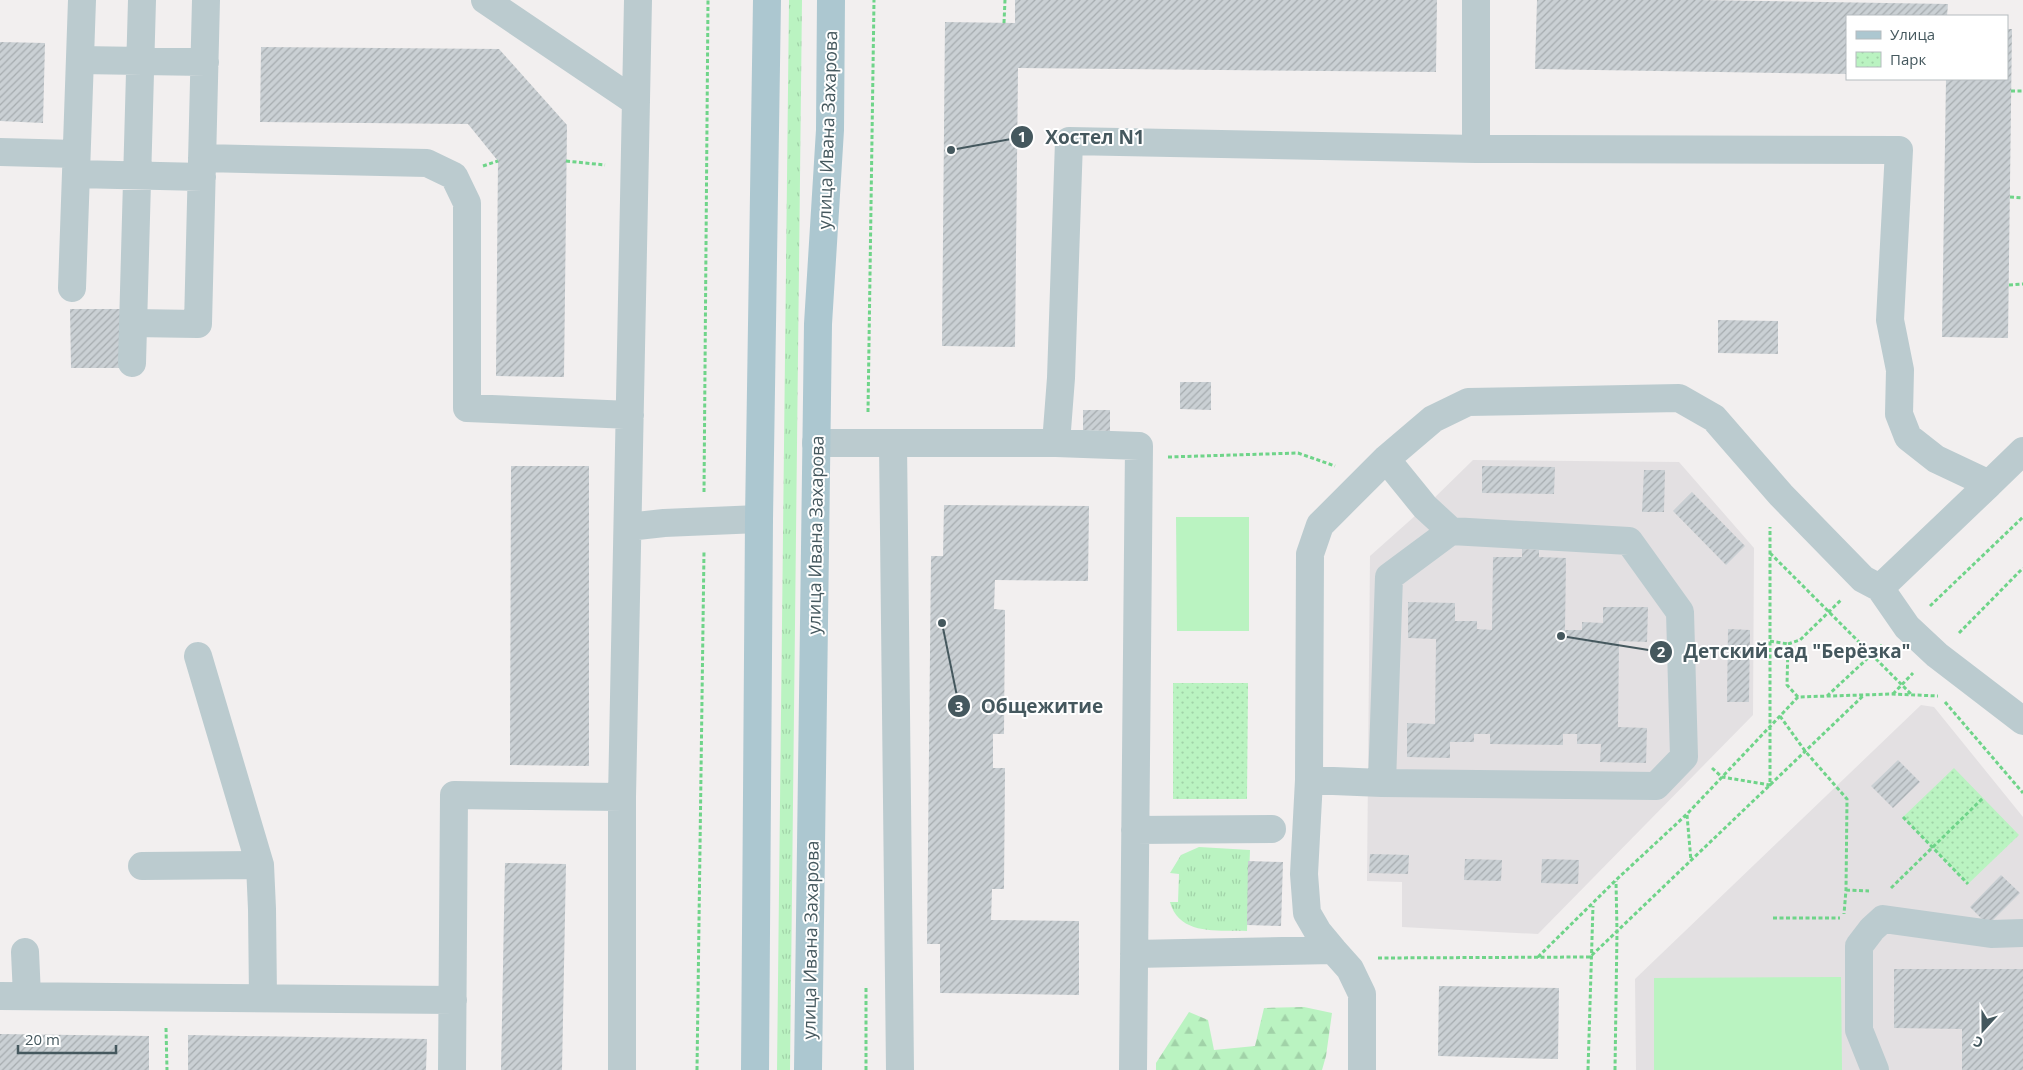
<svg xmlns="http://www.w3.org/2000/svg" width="2023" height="1070" font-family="'Open Sans',sans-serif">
<defs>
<pattern id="grass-tufts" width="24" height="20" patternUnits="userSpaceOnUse" patternTransform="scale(1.25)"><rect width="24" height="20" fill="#baf3c1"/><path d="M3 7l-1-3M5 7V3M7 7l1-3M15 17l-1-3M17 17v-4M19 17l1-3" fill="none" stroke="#a1d2a8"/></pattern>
<pattern id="forest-firs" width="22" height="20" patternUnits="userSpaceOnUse" patternTransform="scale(1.25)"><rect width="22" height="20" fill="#baf3c1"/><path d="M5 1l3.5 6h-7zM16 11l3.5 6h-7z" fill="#a1d2a8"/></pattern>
<pattern id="park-dots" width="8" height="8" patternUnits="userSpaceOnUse" patternTransform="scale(1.25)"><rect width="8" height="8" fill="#baf3c1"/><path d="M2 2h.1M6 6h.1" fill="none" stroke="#a1d2a8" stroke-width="1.8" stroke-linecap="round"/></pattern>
<pattern id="building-hatch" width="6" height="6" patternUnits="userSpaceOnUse" patternTransform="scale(1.25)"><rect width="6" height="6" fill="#cad0d4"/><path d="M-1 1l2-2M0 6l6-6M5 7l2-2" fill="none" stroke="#a6acaf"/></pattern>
</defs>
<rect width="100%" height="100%" fill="#f2efef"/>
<path fill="#e3e0e2" d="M1473 460 1679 462 1754 548 1753 715 1538 934 1402 927V882L1367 881 1370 556 1425 507Z
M1921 705 1934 707 2023 817V1070H1636L1635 979Z"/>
<path fill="url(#grass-tufts)" d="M789 0H802L790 1070H777Z
M1199 847 1250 850 1247 931C1219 930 1179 936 1170 902H1178L1179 874 1170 873 1181 855Z"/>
<path fill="url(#forest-firs)" d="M1304 1007 1332 1013 1326 1056 1322 1070H1156V1063L1189 1012 1208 1020 1214 1050 1255 1046 1264 1008Z"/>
<path fill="url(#park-dots)" d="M1173 683H1248L1247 799H1173Z
M1954 768 2019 835 1968 884 1903 817Z"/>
<path fill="#baf3c1" d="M1176 517H1249V631H1177Z
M1841 977 1842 1070H1654V978Z"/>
<path fill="url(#building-hatch)" d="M1015 0H1437L1436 72 1018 68 1015 347 942 346 945 22 1015 23Z
M1537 0H1699L1948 4 1947 16H1847V74L1535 69Z
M2007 29H2012L2008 338 1942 337 1946 79H2007Z
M0 42 45 43 43 123 0 121Z
M261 47 499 49 567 125 564 377 496 376 498 161 468 124 260 122Z
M70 309H121V368H71Z
M1718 320 1778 321V354L1718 353Z
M1180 382H1211V410L1180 409Z
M1083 410H1110V431L1083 430Z
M511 466H589V766L510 765Z
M1482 466 1555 467 1554 494 1482 493Z
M1644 470H1665L1664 512H1642Z
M1692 492 1745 546 1726 565 1673 511Z
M944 505 1089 506 1088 581 995 580 994 609 1005 610 1004 734H993V768H1005L1004 889H992L991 920 1079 921V995L940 993V944H927L931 556H943Z
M1522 549 1539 550V557L1566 558 1565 630H1582V622L1603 623V607H1648L1647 642 1619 641 1618 727 1647 728 1646 763 1600 762 1601 744H1577V734H1563V745L1490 744V734H1474V742H1450V758L1407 757V723L1435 724 1436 639 1408 638V602L1455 603V621H1477V629L1492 630 1493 557H1522Z
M1728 629 1750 630 1749 702H1727Z
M1898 760 1920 782 1893 808 1871 786Z
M1370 854 1409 855 1408 874 1369 873Z
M1465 859 1502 860 1501 881 1464 880Z
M1542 859 1579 860 1578 884 1541 883Z
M1248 861 1283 862 1281 926 1247 925Z
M505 863 566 864 562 1070H501Z
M2001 875 2020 893 1988 925 1970 907Z
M1894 969H2023V1070H1962V1029L1894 1028Z
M1439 986 1559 988 1558 1059 1438 1056Z
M0 1034 149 1036V1070H0Z
M188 1035 427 1039 426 1070H188Z"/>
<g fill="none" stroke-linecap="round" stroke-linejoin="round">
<path stroke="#6fd489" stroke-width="3" stroke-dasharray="4 2.5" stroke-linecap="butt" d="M1004 23 1005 0
M2011 91H2023
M566 161 605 165
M483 166 498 161
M2010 197 2023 198
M2009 285 2023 284
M868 412 874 0
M1168 457 1298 453 1335 466
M704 492 708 0
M1770 553 1912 695
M1930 606 2023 517
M1959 633 2023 568
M1770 641 1788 644 1787 685 1798 697
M1788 644 1800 640 1841 600
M1893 694 1913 673
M1827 696 1882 645
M1945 702 2023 793
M1780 716 1805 751 1847 799 1846 890 1844 914
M1712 768 1722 777 1770 785V527
M1687 815 1691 861
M1903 817 1968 884
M1891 888 1983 798
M1846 890 1869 891
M1773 918H1840
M1538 957 1616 880 1687 814 1798 697 1892 694 1938 696
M1378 958 1590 957 1864 695
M166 1028 167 1070
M697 1070 704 551
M866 1070V988
M1588 1070 1593 906
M1615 1070 1617 932 1616 881"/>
<path stroke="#bbcbcf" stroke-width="28" d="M485 0 636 102
M80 60 205 62
M1476 149V0
M0 152 76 154
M202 158 427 163 454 176 467 203V408L630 415
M76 174 202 177
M72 288 82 0
M133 323 198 324 206 0
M132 363 142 0
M816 443H1056L1139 446 1133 1070
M893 443 900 1070
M1056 443 1061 378 1069 141 1476 149 1899 150 1890 320 1900 370 1899 414 1908 437 1936 459 1989 484 2023 451
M1386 459 1425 507 1451 531
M628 527 664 523 759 519
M1880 588 1989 484
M198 656 260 865
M1309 780 1382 783 1656 786 1684 757 1680 612 1629 541 1451 531 1389 577 1382 783
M1135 830 1272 829
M142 866 260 865 262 909 263 998
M1333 950 1318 932 1307 913 1304 874 1309 780 1310 554 1320 525 1386 459 1433 419 1468 402 1679 398 1714 418 1781 495 1863 579 1880 588 1907 627 1937 655 2023 721
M25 952 27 996
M1134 954 1333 950 1350 969 1362 994V1070
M0 996 453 1000
M452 1070 454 795 622 797
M622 1070V797L638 0
M1875 1070 1859 1030V946L1872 929 1883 919 1991 934 2023 933"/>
<path stroke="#acc7d0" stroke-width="28" d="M755 1070 759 519 767 0
M808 1070 818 324 830 130 831 0"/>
</g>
<g text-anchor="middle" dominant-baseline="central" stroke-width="4" stroke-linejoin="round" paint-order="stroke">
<g font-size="18" fill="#45585e" stroke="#fff">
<text transform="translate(827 130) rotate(-88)">улица Ивана Захарова</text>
<text transform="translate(815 535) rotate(-89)">улица Ивана Захарова</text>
<text transform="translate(810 940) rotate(-89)">улица Ивана Захарова</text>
</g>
</g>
<path fill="none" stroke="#45585e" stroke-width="2" d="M951 150L1022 137M1561 636L1661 652M942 623L959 706"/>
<g fill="#45585e" stroke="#fff" stroke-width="2">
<circle cx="951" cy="150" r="5"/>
<circle cx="1561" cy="636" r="5"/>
<circle cx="942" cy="623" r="5"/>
<circle cx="1022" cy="137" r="12"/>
<circle cx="1661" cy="652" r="12"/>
<circle cx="959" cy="706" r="12"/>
</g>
<g font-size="15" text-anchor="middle" font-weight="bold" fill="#fff">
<text x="1022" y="142">1</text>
<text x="1661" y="657">2</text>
<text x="959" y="712">3</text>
</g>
<g font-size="19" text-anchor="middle" font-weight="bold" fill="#45585e" stroke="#fff" stroke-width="4" stroke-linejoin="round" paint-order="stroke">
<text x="1095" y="144">Хостел N1</text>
<text x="1797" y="658">Детский сад "Берёзка"</text>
<text x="1042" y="713">Общежитие</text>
</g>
<rect x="1846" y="15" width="162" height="65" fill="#ffffff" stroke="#b5bcbf"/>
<rect x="1856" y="31" width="25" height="8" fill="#acc7d0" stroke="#b5bcbf"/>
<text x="1890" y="40" font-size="15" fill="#45585e">Улица</text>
<rect x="1856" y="52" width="25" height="15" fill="url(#park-dots)" stroke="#b5bcbf"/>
<text x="1890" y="65" font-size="15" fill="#45585e">Парк</text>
<g transform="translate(1983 1030) rotate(201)" stroke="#ffffff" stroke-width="4" paint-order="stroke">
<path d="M0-4L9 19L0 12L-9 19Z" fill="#45585e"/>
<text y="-8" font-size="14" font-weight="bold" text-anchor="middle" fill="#45585e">С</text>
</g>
<path d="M18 1045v8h98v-8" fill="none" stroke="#45585e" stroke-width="2.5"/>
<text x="25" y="1045" font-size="15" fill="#45585e" stroke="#ffffff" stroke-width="4" paint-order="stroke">20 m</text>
</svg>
